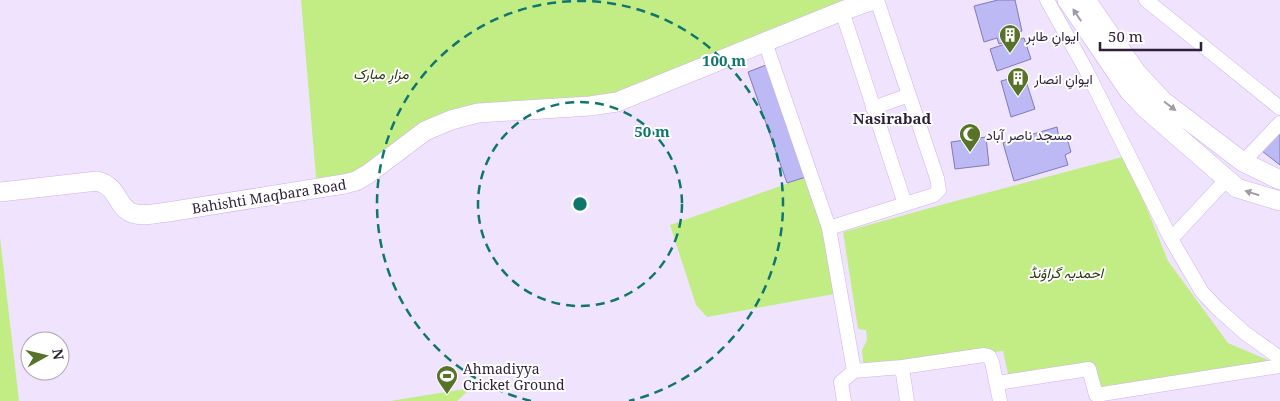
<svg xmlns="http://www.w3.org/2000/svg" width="1280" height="401" font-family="'Noto Serif',Vazirmatn,serif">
<rect width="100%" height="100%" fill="#f0e3fe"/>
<path fill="#c2ed85" d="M301 0H873L617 102 434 127 368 174 317 189Z
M1126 156 1168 261 1228 343 1277 364 1099 393 1093 367 1009 379 1003 351 864 370 862 350 867 340 866 330 858 329 843 232 948 203Z
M806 177 829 228 834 294 707 317 696 305 670 225Z
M0 237 19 401H0Z
M471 388 457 401H390Z"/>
<path fill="#bcb9f4" stroke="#807ab9" d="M998 0H1015L1022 31 1008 35 1009 41 999 44 997 38 984 42 974 6Z
M1024 38 1031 59 997 71 990 49Z
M766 65 806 177 787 183 748 72Z
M1024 75 1035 109 1011 117 1001 81Z
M1057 127 1059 138 1066 135 1071 152 1065 155 1068 165 1014 181 1003 143Z
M1280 130V165L1262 151Z
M986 137 989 165 955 169 951 142Z"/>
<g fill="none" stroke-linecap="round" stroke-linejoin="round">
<g stroke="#cfb0ef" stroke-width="15">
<path id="street" d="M1047 0 1085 68 1171 239 1202 292 1217 308 1245 333 1280 358
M1146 0 1280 108
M842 11 905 204
M765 42 829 228 854 371 902 367 984 355 989 356 992 362 1000 401
M873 108 909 95
M1243 162 1280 123
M829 228 934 195 939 190 937 178 877 0
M1171 239 1226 180
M902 367 907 401
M997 383 1089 369 1096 395 1280 366
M844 401 841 382 854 371"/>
</g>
<g stroke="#cfb0ef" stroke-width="20">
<path id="secondary" d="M1067 0 1129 91 1145 108 1237 188 1280 201
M1086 0 1136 72 1163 101 1243 162 1280 180
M0 192 97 181C120 187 115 206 132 213 143 217 157 213 168 212L344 184 356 181 368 174 425 131 451 120 478 113 590 106 617 102 842 11 873 0"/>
</g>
<use href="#street" stroke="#fff" stroke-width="14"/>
<use href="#secondary" stroke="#fff" stroke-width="19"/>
</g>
<defs><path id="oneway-solid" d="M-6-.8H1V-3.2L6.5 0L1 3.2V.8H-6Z" transform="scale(1.25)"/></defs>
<g fill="#a09aa5">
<use href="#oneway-solid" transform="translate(1077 15) rotate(-124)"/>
<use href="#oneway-solid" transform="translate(1170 106) rotate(37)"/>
<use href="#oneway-solid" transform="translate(1252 193) rotate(-162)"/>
</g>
<g fill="none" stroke="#0f766e" stroke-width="2.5" stroke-dasharray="9 6">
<circle cx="580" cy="204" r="102"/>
<path d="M531 401A203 203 0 1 1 629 401"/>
</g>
<defs>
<g id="building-pin" transform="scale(1.125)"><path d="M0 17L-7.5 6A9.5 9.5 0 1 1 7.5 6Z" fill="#577328" stroke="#fff"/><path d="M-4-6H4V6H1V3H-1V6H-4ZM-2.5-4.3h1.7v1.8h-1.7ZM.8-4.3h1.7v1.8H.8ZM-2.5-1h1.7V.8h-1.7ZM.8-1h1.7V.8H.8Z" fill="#fff"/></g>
<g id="mosque-pin" transform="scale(1.125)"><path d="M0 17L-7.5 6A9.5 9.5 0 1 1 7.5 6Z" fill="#577328" stroke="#fff"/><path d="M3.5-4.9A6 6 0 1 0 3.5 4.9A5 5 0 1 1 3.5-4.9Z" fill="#fff"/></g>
<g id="stadium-pin" transform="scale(1.125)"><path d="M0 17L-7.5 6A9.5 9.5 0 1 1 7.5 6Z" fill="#577328" stroke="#fff"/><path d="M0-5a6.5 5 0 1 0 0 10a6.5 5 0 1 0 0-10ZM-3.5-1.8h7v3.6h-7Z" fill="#fff"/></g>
</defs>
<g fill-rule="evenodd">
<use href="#building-pin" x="1010" y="35"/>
<use href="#building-pin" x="1018" y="78"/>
<use href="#mosque-pin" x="970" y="134"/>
<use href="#stadium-pin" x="447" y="376"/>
</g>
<g text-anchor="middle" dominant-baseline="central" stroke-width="4" stroke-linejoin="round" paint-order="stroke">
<g font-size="14" fill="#2c1f38" stroke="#fff" text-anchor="start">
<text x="1026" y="35">ایوانِ طاہر</text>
<text x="1034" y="78">ایوانِ انصار</text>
<text x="986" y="134">مسجد ناصر آباد</text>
<text x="463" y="368">Ahmadiyya<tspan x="463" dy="16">Cricket Ground</tspan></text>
</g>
<g font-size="14" font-style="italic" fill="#29380e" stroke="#fff">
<text x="381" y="73">مزارِ مبارک</text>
<text x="1066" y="272">احمدیہ گراؤنڈ</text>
</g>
<g font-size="14" fill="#2c1f38" stroke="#fff">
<text transform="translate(269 196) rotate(-9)">Bahishti Maqbara Road</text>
</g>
<g font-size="15" font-weight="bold" fill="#2c1f38" stroke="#fff">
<text x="892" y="118">Nasirabad</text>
</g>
</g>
<circle cx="580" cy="204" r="8" fill="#0f766e" stroke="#fff" stroke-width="2.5"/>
<g font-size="15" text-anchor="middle" font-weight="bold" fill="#0f766e" stroke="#fff" stroke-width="4" stroke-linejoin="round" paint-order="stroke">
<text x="724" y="66">100 m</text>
<text x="652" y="137">50 m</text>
</g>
<g transform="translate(45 356) rotate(82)"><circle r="24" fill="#ffffff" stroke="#aba5af"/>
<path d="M0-4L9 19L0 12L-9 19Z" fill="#577328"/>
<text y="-8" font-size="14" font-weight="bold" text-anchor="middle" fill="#2c1f38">N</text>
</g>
<path d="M1100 42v8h101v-8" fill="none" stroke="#2c1f38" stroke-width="2.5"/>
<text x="1108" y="42" font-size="15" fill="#2c1f38" stroke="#ffffff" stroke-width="4" paint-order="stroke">50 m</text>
</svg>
